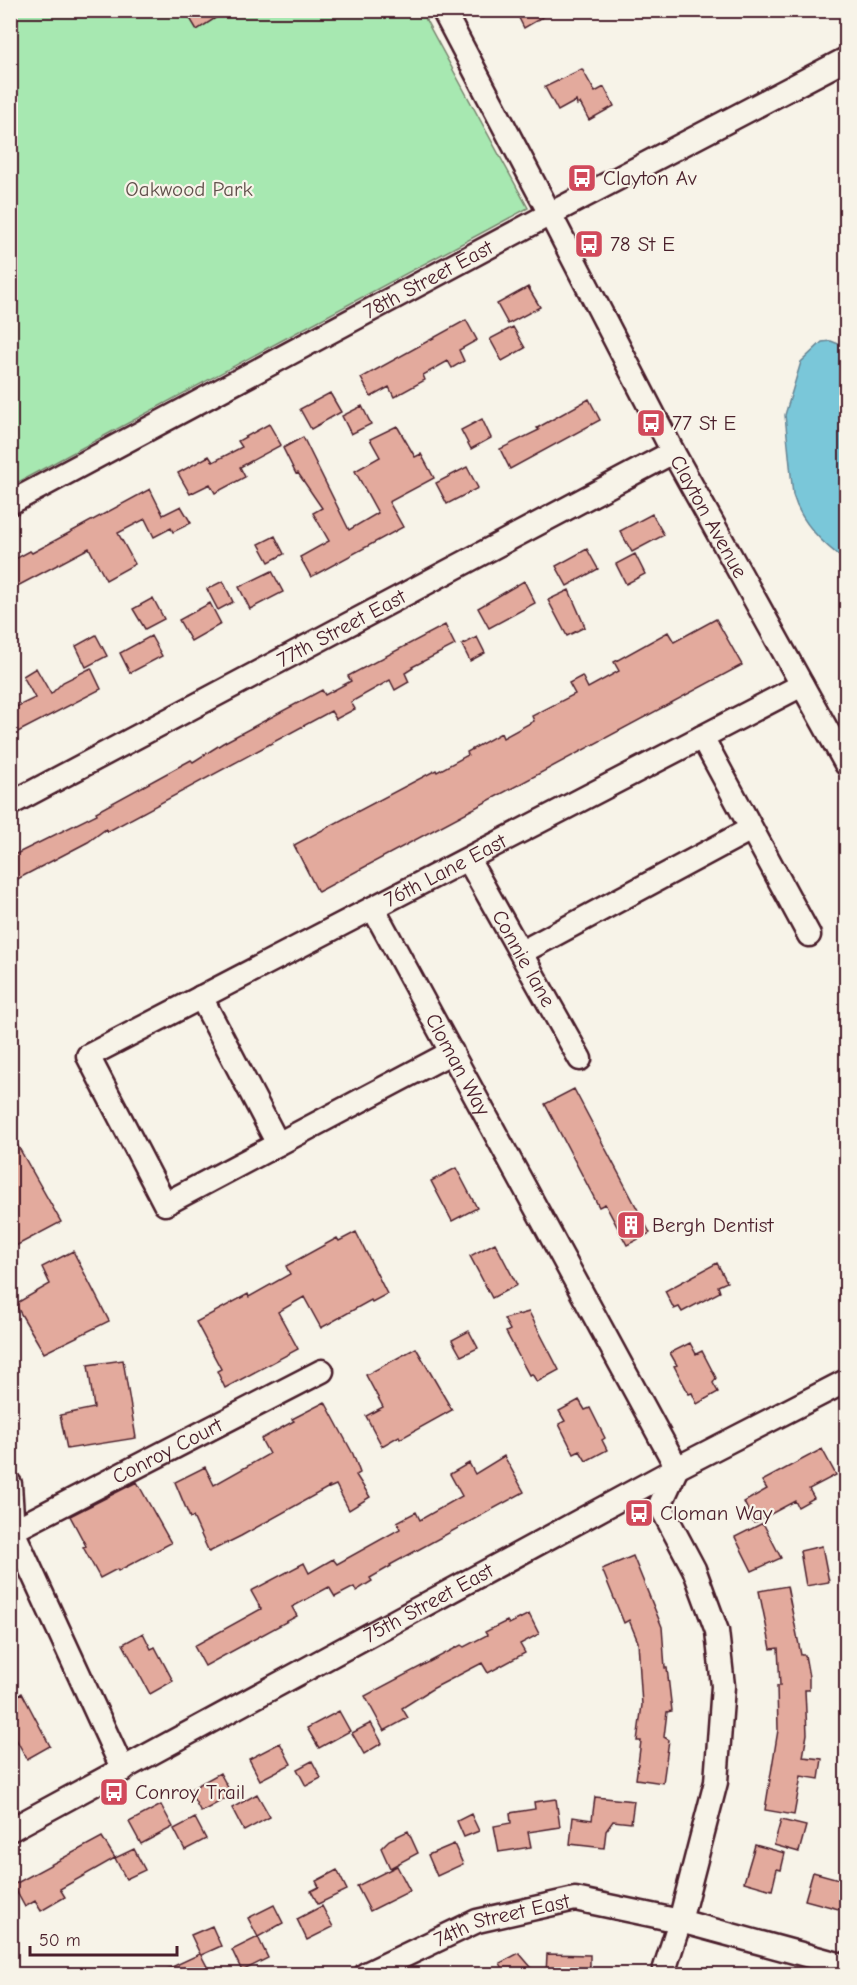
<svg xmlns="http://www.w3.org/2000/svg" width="857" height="1985" font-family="'Comic Neue',sans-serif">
<rect width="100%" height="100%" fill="#f7f3e8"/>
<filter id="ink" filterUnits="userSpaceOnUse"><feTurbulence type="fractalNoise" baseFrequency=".0167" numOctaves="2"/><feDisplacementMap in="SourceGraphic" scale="12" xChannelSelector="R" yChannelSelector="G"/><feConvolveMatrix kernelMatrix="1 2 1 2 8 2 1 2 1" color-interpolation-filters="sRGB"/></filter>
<g filter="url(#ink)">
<path fill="#a7e8b1" stroke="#78846e" stroke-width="1.5" d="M11 11H421L528 208 11 486Z"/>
<path fill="#7ac7d9" stroke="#678493" stroke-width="1.5" d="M831 341 846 347V561C824 545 801 523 793 495L785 415 801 362 822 342Z"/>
<path fill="#e3aa9d" stroke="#4a1f2b" stroke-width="1.5" d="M185 10H228L197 30Z
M515 10H555L524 28Z
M582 69 595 92 604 87 614 106 589 120 580 103 577 105 576 101 558 111 545 87Z
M528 287 540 307 508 324 497 304Z
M466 320 477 340 459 350 464 361 452 368 448 361 423 375 425 380 394 397 389 387 371 397 361 378Z
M513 327 525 348 502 361 490 339Z
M330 393 341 412 311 429 300 409Z
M589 399 600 420 510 469 500 449 539 430 537 428Z
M362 406 371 424 351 434 342 416Z
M482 419 491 438 471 449 461 430Z
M269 424 281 445 240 467 245 477 215 493 210 484 190 494 178 473 209 456 213 462 242 447 238 441Z
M397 426 415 457 421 454 434 478 389 502 403 527 311 577 300 557 329 541 313 513 322 508 298 473 296 474 283 448 303 437 349 530 378 513 355 471 380 457 370 439Z
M467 467 478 488 447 504 436 483Z
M150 489 163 515 181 506 191 523 173 532 171 528 154 537 145 519 118 533 135 564 106 580 89 548 10 590V564L17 558 30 551 32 553Z
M652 514 664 535 632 552 620 531Z
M275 536 284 554 269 562 259 544Z
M587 549 598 569 567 586 556 566Z
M635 554 645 574 626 584 616 564Z
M272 571 283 592 250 609 239 587Z
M223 581 233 602 218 610 207 589Z
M524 581 535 603 489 628 478 608Z
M569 590 585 627 567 636 548 600Z
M153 598 164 619 145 629 133 609Z
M210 603 221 624 191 641 179 620Z
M716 619 742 665 318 892 294 845 436 770 437 772 468 755 467 752 501 733 503 738 534 721 532 716 575 694 569 683 582 676 588 688 619 671 614 662 668 632 674 642Z
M445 625 455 645 412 667 413 668 405 673 409 682 395 690 390 680 351 702 355 709 336 719 331 711 107 832 106 829 88 842 10 883V857L97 814 96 812 191 760 193 762 223 743 322 690 325 695 351 681 348 676Z
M96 635 107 656 86 667 76 646Z
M151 636 162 656 130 673 120 653Z
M477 637 485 653 470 661 462 645Z
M36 668 51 694 63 682 91 668 101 689 10 736V710L35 698 23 676Z
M574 1089 650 1233 627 1245 605 1204 599 1207 545 1104Z
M10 1132 61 1222 10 1249Z
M456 1168 477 1208 452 1221 431 1181Z
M356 1232 387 1294 372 1302 371 1300 321 1328 304 1297 278 1312 298 1349 225 1388 217 1371 221 1369 196 1322 248 1294 249 1297 290 1274 286 1266 337 1238 339 1241Z
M495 1243 517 1285 492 1298 470 1256Z
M73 1251 109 1321 44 1353 15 1304 50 1284 42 1267Z
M717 1263 727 1282 718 1286 720 1292 682 1312 679 1307 674 1309 665 1291Z
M529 1312 559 1370 537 1382 532 1374 529 1375 515 1349 506 1332 510 1330 504 1319Z
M469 1331 478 1348 461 1356 452 1340Z
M690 1343 696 1354 702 1351 716 1378 713 1383 718 1392 697 1404 692 1393 689 1394 674 1366 677 1365 670 1353Z
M416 1348 452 1410 400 1439 399 1436 382 1446 366 1416 383 1407 366 1375Z
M123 1360 136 1438 67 1449 60 1415 94 1408 88 1365Z
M579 1400 585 1410 590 1408 605 1438 602 1440 607 1450 586 1461 580 1451 574 1454 559 1424 565 1421 559 1411Z
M325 1402 353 1454 360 1473 356 1475 370 1497 349 1510 336 1485 329 1488V1487L241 1536 209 1552 193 1517 190 1518 175 1482 205 1467 214 1485 269 1454 261 1439 294 1421 292 1419Z
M822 1449 836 1475 809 1489 814 1498 798 1507 795 1501 754 1523 744 1502 767 1489 762 1481Z
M504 1456 524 1492 390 1565 391 1566 370 1578 372 1581 356 1591 354 1587 335 1597 329 1587 292 1607 297 1616 205 1666 194 1646 261 1609 251 1591 304 1563 309 1573 333 1559 337 1564 400 1529 397 1522 416 1512 420 1520 462 1496 450 1474 469 1463 475 1474Z
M137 1482 171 1543 118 1571 117 1569 100 1578 83 1547 86 1546 70 1516Z
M763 1523 781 1558 752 1571 735 1537Z
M822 1546 829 1582 806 1586 800 1551Z
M633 1556 662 1627 665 1668H667L672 1711 667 1712 664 1737 669 1740 663 1783 636 1779 641 1741H637L642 1705 638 1642 629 1620 624 1623 602 1569Z
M787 1586 801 1655H805L809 1677V1690H805L807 1734 803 1757 822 1759 819 1779 801 1776 794 1815 765 1810 778 1730 777 1686H780L778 1648 771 1649 759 1591Z
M529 1614 539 1634 520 1644 525 1653 488 1673 482 1663 432 1689 402 1708 408 1718 384 1731 365 1696 461 1645 464 1647 487 1635 485 1632 507 1621 509 1624Z
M143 1633 151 1649 155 1647 173 1681 150 1694 123 1644Z
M22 1693 50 1746 27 1759 10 1728V1699Z
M339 1711 350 1731 319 1748 307 1728Z
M371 1723 382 1743 364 1754 352 1733Z
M280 1743 291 1764 260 1780 249 1759Z
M312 1761 321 1778 306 1786 297 1769Z
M220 1773 232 1795 201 1812 189 1790Z
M257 1794 270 1817 244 1831 232 1808Z
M595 1797 634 1801 631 1823 613 1821 606 1831 604 1848 570 1844 573 1817 592 1820Z
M556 1799 560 1827 528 1832 531 1847 499 1852 494 1826 511 1823 510 1813 535 1809 534 1802Z
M161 1805 173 1827 141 1844 129 1822Z
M471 1814 479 1831 464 1837 457 1821Z
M195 1818 206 1839 185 1850 174 1829Z
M781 1820 806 1826 799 1852 774 1845Z
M408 1831 418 1853 390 1868 381 1848 389 1840Z
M102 1837 115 1858 60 1889 65 1897 41 1911 35 1901 25 1907 13 1885Z
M454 1844 463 1864 437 1876 428 1855Z
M755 1845 785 1853 781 1870 777 1869 772 1890 744 1882Z
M134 1849 145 1870 126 1879 115 1858Z
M397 1866 410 1891 370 1911 357 1886Z
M337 1870 347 1890 318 1904 311 1891 319 1887 316 1881Z
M813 1872 846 1881V1911L805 1900Z
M274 1905 283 1923 258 1937 248 1918Z
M322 1906 333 1927 307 1940 297 1919Z
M212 1926 221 1946 201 1955 211 1974H157L200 1954 191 1935Z
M258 1937 268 1958 242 1971 232 1950Z
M519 1953 537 1974H506L500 1963Z
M547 1954 590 1955V1974H546Z"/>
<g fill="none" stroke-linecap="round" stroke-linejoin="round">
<g stroke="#4a1f2b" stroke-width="27">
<g id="street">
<path id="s1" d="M443 10 550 214 673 452 846 764"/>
<path id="s2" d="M10 503 550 214 846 59"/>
<path d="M702 737 809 935"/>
<path id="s3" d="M10 804 673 452"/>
<path id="s4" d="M468 859 580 1059"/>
<path id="s5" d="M373 908 677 1468 660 1505 694 1569 717 1631 723 1686 716 1782 680 1921 663 1974"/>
<path d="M522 952 751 829"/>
<path d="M201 997 278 1144"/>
<path id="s6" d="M452 1052 165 1204 88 1056 802 685"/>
<path d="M10 1484 13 1531 123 1770"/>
<path id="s7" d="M10 1532 322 1371"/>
<path id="s8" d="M10 1830 677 1468 846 1381"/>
<path id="s9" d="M366 1974 477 1921 575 1899 680 1921 846 1966"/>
</g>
</g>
<use href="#street" stroke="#f7f3e8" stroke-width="22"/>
</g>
</g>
<defs>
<g id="bus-square" transform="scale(1.5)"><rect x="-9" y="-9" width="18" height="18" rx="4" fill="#d1495b" stroke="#f7f3e8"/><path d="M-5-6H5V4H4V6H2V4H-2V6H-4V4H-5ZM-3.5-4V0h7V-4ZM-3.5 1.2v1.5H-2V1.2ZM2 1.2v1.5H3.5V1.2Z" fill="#fff"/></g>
<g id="building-square" transform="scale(1.5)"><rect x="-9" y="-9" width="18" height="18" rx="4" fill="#d1495b" stroke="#f7f3e8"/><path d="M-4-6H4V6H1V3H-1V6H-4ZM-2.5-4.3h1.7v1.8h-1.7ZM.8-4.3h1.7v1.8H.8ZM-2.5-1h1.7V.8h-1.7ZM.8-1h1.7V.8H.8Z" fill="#fff"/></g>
</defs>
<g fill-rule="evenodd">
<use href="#bus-square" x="582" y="178"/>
<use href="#bus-square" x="589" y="244"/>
<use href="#bus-square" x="651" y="423"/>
<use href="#building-square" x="631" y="1225"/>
<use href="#bus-square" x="639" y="1513"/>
<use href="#bus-square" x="114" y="1792"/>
</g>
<g text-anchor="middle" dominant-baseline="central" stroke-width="4.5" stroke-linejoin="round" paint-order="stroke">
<g font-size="21" fill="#4a1f2b" stroke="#f7f3e8" text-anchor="start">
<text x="603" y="178">Clayton Av</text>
<text x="610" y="244">78 St E</text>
<text x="672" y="423">77 St E</text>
<text x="652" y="1225">Bergh Dentist</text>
<text x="660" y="1513">Cloman Way</text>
<text x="135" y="1792">Conroy Trail</text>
</g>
<g font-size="21" fill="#61514c" stroke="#f7f3e8">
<text x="189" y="189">Oakwood Park</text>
</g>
<g font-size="21" fill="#4a1f2b" stroke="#f7f3e8">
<text stroke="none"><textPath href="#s2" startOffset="474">78th Street East</textPath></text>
<text stroke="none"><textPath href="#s1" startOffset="572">Clayton Avenue</textPath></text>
<text stroke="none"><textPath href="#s3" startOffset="375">77th Street East</textPath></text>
<text stroke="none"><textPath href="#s6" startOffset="894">76th Lane East</textPath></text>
<text stroke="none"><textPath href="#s4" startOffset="114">Connie lane</textPath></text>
<text stroke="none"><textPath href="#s5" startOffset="178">Cloman Way</textPath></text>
<text stroke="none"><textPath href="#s7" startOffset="177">Conroy Court</textPath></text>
<text stroke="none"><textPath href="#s8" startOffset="476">75th Street East</textPath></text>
<text stroke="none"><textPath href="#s9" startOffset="147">74th Street East</textPath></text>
</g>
</g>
<rect width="857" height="1985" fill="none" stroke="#f7f3e8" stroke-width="36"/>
<rect x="18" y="18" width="821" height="1949" fill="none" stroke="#4a1f2b" stroke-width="2" filter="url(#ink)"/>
<path d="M30 1946v9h147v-9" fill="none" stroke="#4a1f2b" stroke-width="3"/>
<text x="39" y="1946" font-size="18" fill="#4a1f2b" stroke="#f7f3e8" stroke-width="4.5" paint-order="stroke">50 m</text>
</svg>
